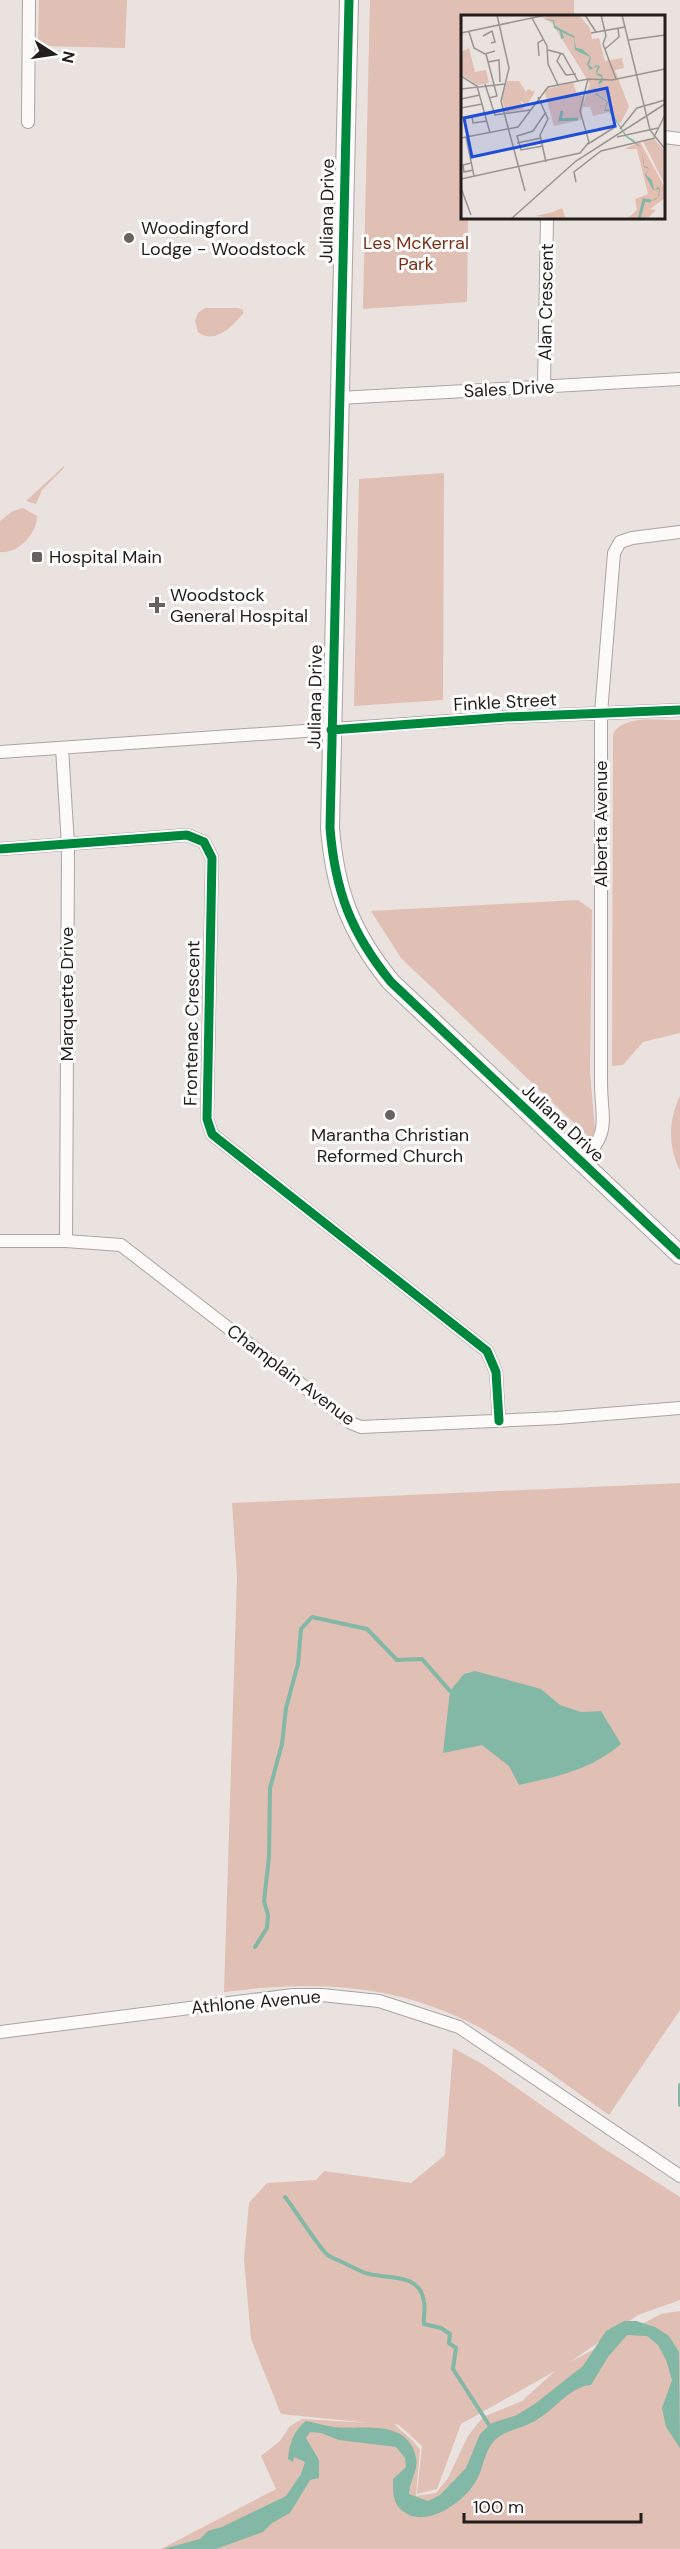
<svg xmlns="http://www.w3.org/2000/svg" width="680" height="2549" font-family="'DM Sans',sans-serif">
<rect width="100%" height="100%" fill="#eae2df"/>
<path fill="#e0bfb5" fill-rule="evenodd" d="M39 0H127L125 48 38 46Z
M370 0H574V16H462V218H468L467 302 363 309Z
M205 308H238L243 310V314C231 327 215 345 198 332L195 321 198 313Z
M64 466V468L42 490 36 504 26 501Z
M444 473 443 700 354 706 359 479Z
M23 508 37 516C37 534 18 554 0 552V521L13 511Z
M680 720V1033L643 1042 623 1065 612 1066 613 734C624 714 660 721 680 720Z
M578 900 592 910 590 1072 595 1130 591 1139 401 958 371 911Z
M680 1096V1171C668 1145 668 1121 680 1096Z
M680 1483V2010L609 2115C566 2085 523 2051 477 2026 394 1983 315 1980 224 1992L237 1576 232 1503Z
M453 2048 484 2065 600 2146 680 2197V2300L638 2315 570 2362 661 2314 680 2311V2549H161L276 2489 261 2456 280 2441 290 2426 302 2419 370 2423 281 2414 251 2339 244 2259 249 2203 267 2183 316 2180 324 2171 411 2183 445 2155ZM555 2371 522 2401 483 2417 468 2436 448 2478 436 2493 416 2496 420 2450 413 2441 394 2424 399 2425 422 2446 417 2494 437 2489 461 2424Z"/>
<path fill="#83b7a6" d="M475 1671 541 1689 560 1705 581 1712 601 1711 621 1744C589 1771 558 1776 519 1785L509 1766 482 1745 443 1753 450 1691 464 1674Z
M624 2321H636L655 2327 669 2336 679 2352 680 2448 666 2427 662 2408 672 2380 666 2360 658 2345 647 2336 627 2335 608 2357 591 2385C571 2386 555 2409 538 2419 526 2427 511 2429 500 2436 484 2446 485 2466 476 2481 465 2501 427 2529 404 2512 392 2504 393 2491 393 2479L406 2467 405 2458 396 2447 339 2440 321 2433 310 2432 306 2438 319 2460V2478L310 2480 290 2513 272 2523 263 2532 216 2549H163L200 2539 208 2531 222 2527 286 2496 301 2474 305 2462 294 2457 293 2462 288 2459C289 2444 294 2430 306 2421 314 2422 321 2425 328 2426 358 2432 408 2416 416 2458 419 2469 409 2482 409 2494L428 2501 440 2495 466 2468 480 2434 492 2423 517 2415 536 2403 583 2366 606 2331Z"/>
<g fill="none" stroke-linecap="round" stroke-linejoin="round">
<path stroke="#83b7a6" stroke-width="4" d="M255 1947 267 1928 268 1915 264 1901 269 1857 270 1788 282 1744 286 1708 298 1664 301 1629 312 1617 367 1629 397 1660 422 1659 450 1691
M680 2085V2105
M285 2197C295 2209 321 2252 329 2256 340 2261 352 2267 363 2272 384 2281 420 2270 424 2302 426 2309 423 2316 424 2324L441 2328 450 2334 449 2343 456 2348 453 2369 491 2428"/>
<g stroke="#aaa4a2" stroke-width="14">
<path id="street" d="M28 122 29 0
M664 137 680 139
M544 387 547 218
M339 398 680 379
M62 748 68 845 66 1241
M0 752 506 717 680 710
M0 849 187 835 204 842 212 858 207 1119 212 1134 218 1139 487 1351 496 1372 499 1421
M581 1163C612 1130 601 1122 601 1081V713L614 553 620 542 632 538 680 532
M0 1241H66L121 1245 351 1423 361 1427 557 1418 680 1408
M0 2032 293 1995H322L379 2001 459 2027 680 2176"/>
</g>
<g stroke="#aaa4a2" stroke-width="20">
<path id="secondary" d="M349 0 330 828C335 891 351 933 391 982L680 1255"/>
</g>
<use href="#street" stroke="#fcfbfa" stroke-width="12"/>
<use href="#secondary" stroke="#fcfbfa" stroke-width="18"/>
<g stroke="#fff" stroke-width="13">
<path id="cycleway" d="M349 0 330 828C335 891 351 933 391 982L680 1255
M331 730 506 717 680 710
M0 849 187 835 204 842 212 858 207 1119 212 1134 218 1139 487 1351 496 1372 499 1421"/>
</g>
<use href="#cycleway" stroke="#00873e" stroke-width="9"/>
</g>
<g fill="#696360" stroke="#fff" stroke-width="2">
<circle cx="129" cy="238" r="6"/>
<rect x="31" y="551" width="12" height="12" rx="3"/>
<path d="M154 596h6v6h6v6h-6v6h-6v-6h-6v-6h6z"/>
<circle cx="390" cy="1115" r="6"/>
</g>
<g text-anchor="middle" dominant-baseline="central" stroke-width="6" stroke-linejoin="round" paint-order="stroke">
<g font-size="18" fill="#231e1c" stroke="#fff">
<text transform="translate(327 211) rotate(-89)">Juliana Drive</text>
<text transform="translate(546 302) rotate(-89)">Alan Crescent</text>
<text transform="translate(509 389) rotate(-3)">Sales Drive</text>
<text transform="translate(315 697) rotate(-89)">Juliana Drive</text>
<text transform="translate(505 702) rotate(-3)">Finkle Street</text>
<text transform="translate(601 824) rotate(-90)">Alberta Avenue</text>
<text transform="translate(67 994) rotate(-90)">Marquette Drive</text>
<text transform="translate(192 1023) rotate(-89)">Frontenac Crescent</text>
<text transform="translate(563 1123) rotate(43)">Juliana Drive</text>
<text transform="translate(291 1375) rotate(37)">Champlain Avenue</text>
<text transform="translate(256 2002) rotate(-5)">Athlone Avenue</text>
</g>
<g font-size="18" fill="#231e1c" stroke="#fff" text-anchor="start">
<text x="141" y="228">Woodingford<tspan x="141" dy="21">Lodge - Woodstock</tspan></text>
<text x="49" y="557">Hospital Main</text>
<text x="170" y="595">Woodstock<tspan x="170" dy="21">General Hospital</tspan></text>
<text x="390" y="1135" text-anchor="middle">Marantha Christian<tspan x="390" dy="21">Reformed Church</tspan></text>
</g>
<g font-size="18" fill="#7d2e15" stroke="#fff">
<text x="416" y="243">Les McKerral<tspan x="416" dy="21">Park</tspan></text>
</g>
</g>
<g transform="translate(461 15)">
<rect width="204" height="204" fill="#eae2df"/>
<path d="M92 0H118L129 13 131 24 138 23 144 46 161 43 163 53 154 55 168 92 159 109 148 97 132 101 129 92H121L129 69 91 8 81 2ZM8 33 14 57 25 55 28 68 17 70 0 59V37ZM46 66H58L65 77 67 74 74 77 65 91 60 86 64 78 60 87 63 94 45 98 41 84ZM112 67 116 79 123 82 120 105 93 111 83 75ZM193 124 204 136V170L182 126Z" fill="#e0bfb5"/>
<path d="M179 127 204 173V183L189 194 195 195 186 204H166L176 195 174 184 187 179 176 134H163ZM101 193 105 204 74 201 92 197Z" fill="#e6bdb1"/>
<path d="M82 4 93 5 94 11 113 21 115 33 121 34 130 42 128 50 132 53 135 50 139 51 136 58 141 60 142 63 141 68 137 69 141 74 135 78 147 87 144 95 147 94 150 97 166 121 173 125 180 133 183 148V151L186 152 188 154 185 160 191 165 193 175 197 172 199 174 198 181 195 184 191 186H190L197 182 198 174 192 175 184 160 188 154 183 152 180 133 165 122 148 96H143L146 87 134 79 140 73 138 71 137 68 141 62 136 60 135 56 137 51 129 55 126 49 129 42 114 35 113 23 101 17 103 23 100 24 99 16 93 13 92 6Z" fill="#83b7a6"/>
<path fill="none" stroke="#83b7a6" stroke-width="3" d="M101 96 99 105 117 104M178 204 183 185 190 186"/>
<path fill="none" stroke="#9a9491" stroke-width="1.5" d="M36 0 48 53 40 86 64 176M124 0 135 17M140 0 145 21 142 29 155 64M161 0 189 115 204 134M71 3 86 31 87 49 97 70M8 17 13 33 24 39 34 36M0 18 85 0M130 18 164 12M22 21 31 16 34 27 30 28M168 25 204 20M144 34 158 22 157 13M87 35 102 39 117 66M100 38 96 46 105 60 115 59M25 39 36 81 28 83M78 41 77 28 83 24M27 47 38 45 39 67M0 61 16 71 29 118M24 69 34 100 69 95M0 74 44 69M77 82 87 104 79 120 85 147M0 84 19 80M0 93 21 89M24 98 11 101 12 108 26 106M159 114 176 93 204 85M5 122 13 161M156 122 197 113M193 122 204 100M0 123 57 112 87 72 127 64 151 65 204 54M56 128 80 123M127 129 154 112M82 131 60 135 56 121 72 116 85 97M10 148 2 150 3 157 12 155M0 164 119 138 128 127 119 96 127 64M115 167 113 157 140 136 194 123M0 173 10 200M50 204 115 146 204 89"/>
<path fill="#1d4ed8" fill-opacity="0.15" stroke="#1d4ed8" stroke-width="3" d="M146 73 154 111 11 142 3 103Z"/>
<rect width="204" height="204" fill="none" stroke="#231e1c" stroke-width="3"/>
</g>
<g transform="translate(54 54) rotate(102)" stroke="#ffffff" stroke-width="4.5" paint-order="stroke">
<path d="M0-4.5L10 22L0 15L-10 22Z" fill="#231e1c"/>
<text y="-9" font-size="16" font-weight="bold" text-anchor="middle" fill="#231e1c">N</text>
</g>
<path d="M464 2513v9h177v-9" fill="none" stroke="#231e1c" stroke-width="3"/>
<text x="473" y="2513" font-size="18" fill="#231e1c" stroke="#ffffff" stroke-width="4.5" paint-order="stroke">100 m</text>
</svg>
